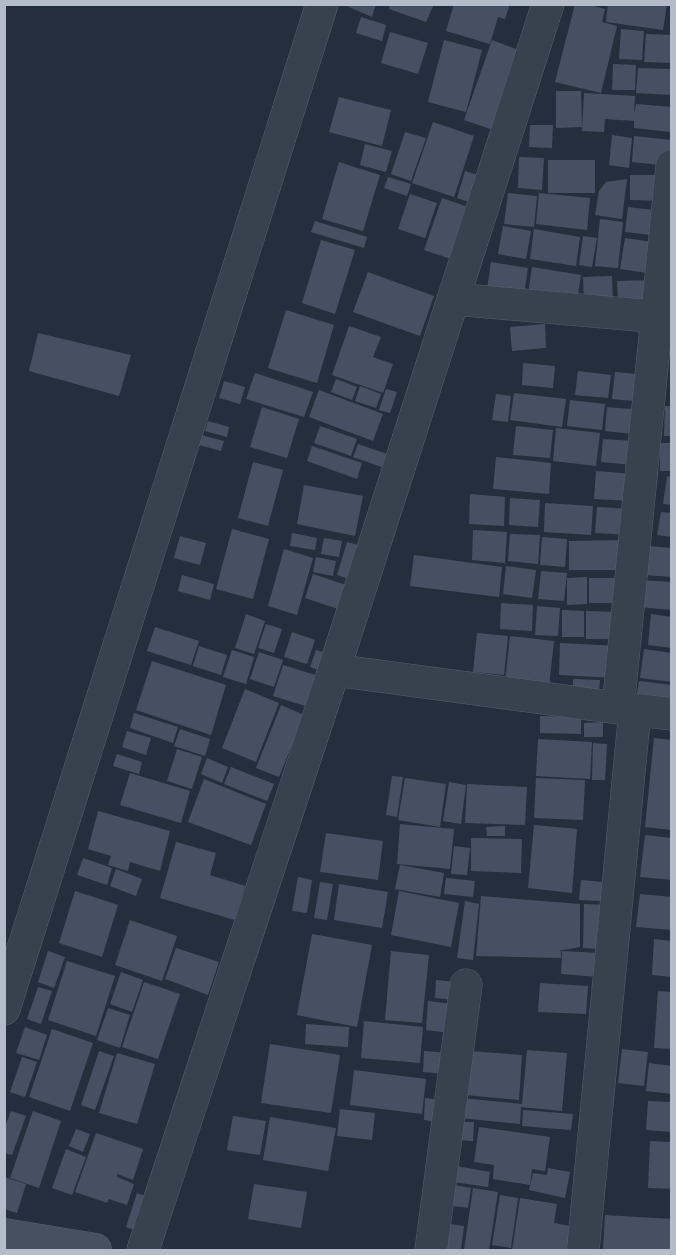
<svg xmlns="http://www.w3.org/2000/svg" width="676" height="1255" font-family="'Noto Sans',sans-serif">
<rect width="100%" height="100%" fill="#242f3e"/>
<path fill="#455162" d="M342 4H376L372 17Z
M390 4H434L426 22 389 9Z
M454 4H510L505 19 498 17 490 44 446 31Z
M575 4H586L605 9 602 22 617 26 601 93 555 82Z
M608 4H667L663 30 606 22Z
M361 17 386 25 382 41 356 33Z
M621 29 644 31 642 60 619 59Z
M390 32 428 43 418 74 381 63Z
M646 34 672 35V63L644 62Z
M444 40 482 50 466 112 428 102Z
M492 40 524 52 496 131 464 120Z
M613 64 636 65 635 90H612Z
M638 68 672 69V95L636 93Z
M556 91H581L582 127 556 128Z
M584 93 635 96 634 114 636 104 672 107 671 132 634 128V121L605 119 604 132 582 131Z
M339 97 391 110 382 146 329 132Z
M433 122 474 136 454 197 412 183Z
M530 125H553L552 148 529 147Z
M405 132 426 138 411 181 391 174Z
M612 135 632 138 629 168 609 165Z
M634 136 672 140 670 166 632 162Z
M365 144 392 151 386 172 360 165Z
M519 157 544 158 542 190 518 188Z
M548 160H595V193H548Z
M339 162 380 175 363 231 322 219Z
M465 171 487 178 478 205 457 198Z
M630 175H666L665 201 630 200Z
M388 177 411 184 407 196 384 188Z
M627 179 622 219 595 215 599 191 606 182Z
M508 193 537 196 534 227 504 224Z
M539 193 590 198 587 230 536 224Z
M410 194 437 203 425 238 398 229Z
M442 198 474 209 457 261 424 250Z
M628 207 663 211 660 236 625 232Z
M600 219 623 222 618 268 595 266Z
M315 221 367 237 364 248 311 232Z
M503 226 531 231 526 259 498 254Z
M534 229 580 237 576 266 530 259Z
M583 236 597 238 592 267 579 265Z
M625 238 659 243 654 274 620 269Z
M321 240 355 250 335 314 302 303Z
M491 262 528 268 524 295 487 289Z
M532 267 581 275 577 301 528 293Z
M368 272 434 296 420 336 353 312Z
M612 276 613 306 584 307 583 277Z
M652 280 653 302 618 303 617 281Z
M286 310 334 325 317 383 268 368Z
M545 324 546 348 512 351 510 327Z
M349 326 381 337 373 357 393 364 383 393 332 375Z
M38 333 131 355 119 396 29 371Z
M523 363 555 366 553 388 522 385Z
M578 371 611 375 608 398 575 395Z
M615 372 647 375 644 402 612 399Z
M255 373 313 392 304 417 246 399Z
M336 379 357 387 352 400 331 392Z
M224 381 245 387 240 404 219 398Z
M360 386 381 394 376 408 355 401Z
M386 389 397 392 390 413 379 410Z
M319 390 383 414 373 441 309 417Z
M514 393 566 399 562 427 510 420Z
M496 394 511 396 508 422 492 420Z
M570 400 605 404 602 430 567 426Z
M665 406H672V436H664Z
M262 407 299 419 287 458 250 447Z
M607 407 644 410 642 435 605 431Z
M208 421 229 427 227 437 205 431Z
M320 426 357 439 351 456 314 443Z
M516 426 553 430 550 458 513 455Z
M556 428 600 433 596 466 553 461Z
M201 435 224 441 221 451 199 445Z
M603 439 635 441 633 465 601 462Z
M660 443H672V471H660Z
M358 444 387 454 382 467 353 457Z
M312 446 362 463 357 479 307 461Z
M496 457 551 463 549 494 493 489Z
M253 462 283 470 268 526 238 518Z
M596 471 635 474 633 501 594 499Z
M667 476 672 477V505L663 504Z
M304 485 363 496 355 536 297 524Z
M470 494 505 497 504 526 469 524Z
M510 498 540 500 538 527 509 525Z
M545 503 593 506 591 535 544 532Z
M597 507 634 509 633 535 595 533Z
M661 512 672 513V537L657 535Z
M232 529 269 539 253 599 216 589Z
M473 530 507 532 505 563 472 560Z
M292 533 317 538 315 550 290 546Z
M510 534 540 535 538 564 508 561Z
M180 536 206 543 200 565 174 558Z
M542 537 567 539 565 567 540 565Z
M324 538 342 541 339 557 321 554Z
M629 540V570H569V541Z
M347 542 365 547 354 581 337 575Z
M647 546 672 548V577L645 575Z
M284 549 313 558 297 615 268 606Z
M414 555 502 567 499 597 410 586Z
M316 557 336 561 333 576 313 572Z
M506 566 536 570 532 598 503 594Z
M541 571 567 573 564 601 538 599Z
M313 574 346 585 338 609 305 598Z
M182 575 214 584 210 600 178 591Z
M587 577V604L567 605V578Z
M589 578H625V603H589Z
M640 580 672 582V610L638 607Z
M501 603 533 605 532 631 500 629Z
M537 606 560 608 558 636 535 635Z
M562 610 584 611V637H562Z
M586 611 620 612V639H586Z
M246 614 265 621 254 654 235 648Z
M651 614 672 617V648L648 645Z
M266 624 282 629 274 653 258 648Z
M155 627 199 641 191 665 147 651Z
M292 632 315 640 307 664 284 657Z
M477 633 508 636 504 675 473 672Z
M510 636 554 641 549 687 505 682Z
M560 643 618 646 616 678 559 675Z
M199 646 227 655 221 675 193 666Z
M644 649 672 653V682L640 678Z
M232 650 254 657 246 684 223 677Z
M316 650 333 655 327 673 310 667Z
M259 652 283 660 274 687 250 679Z
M152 661 226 685 211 735 136 710Z
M283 665 325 678 315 709 273 696Z
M573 679 600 680 599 693 573 692Z
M639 681 672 685V698L637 694Z
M245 689 279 703 256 762 222 748Z
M281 705 304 715 279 777 256 768Z
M134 713 178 727 173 743 130 728Z
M540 716 581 717V734L540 733Z
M603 722V737H584V723Z
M180 729 210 739 205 756 174 746Z
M127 731 151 738 146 755 122 747Z
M654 738 672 740V830L645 827Z
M538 739 592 742 590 779 536 776Z
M593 743 607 744 605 780H592Z
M177 749 202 757 192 789 167 781Z
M117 754 142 762 139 774 113 766Z
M207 758 228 767 222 783 201 774Z
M231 767 274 784 267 801 224 784Z
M130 773 190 791 181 823 120 805Z
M392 776 403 777 397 817 386 815Z
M405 778 446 784 440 827 398 820Z
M536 778 585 780 583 820 534 818Z
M204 779 266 804 251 845 188 822Z
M449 782 466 785 461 824 443 821Z
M467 784 527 787 525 825 465 823Z
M98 811 170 831 160 871 130 862 128 871 108 865 111 856 88 849Z
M400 824 454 829 450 869 397 864Z
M534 825 577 829 572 893 528 888Z
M505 826V836H487L486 827Z
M326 833 383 841 378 880 320 872Z
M645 835 672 838V880L640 877Z
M471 838 522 839 521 873 471 871Z
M176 842 216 853 210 875 245 886 235 920 160 898Z
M454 846 470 848 467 875 451 874Z
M83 858 112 868 107 885 77 875Z
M400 865 444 873 440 897 395 889Z
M116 869 142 879 136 896 110 886Z
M298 877 312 880 307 913 292 911Z
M446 878 475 881 473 897 444 894Z
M581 880 603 882 601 901 579 900Z
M320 882 333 884 327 920 314 918Z
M339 884 388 892 382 928 334 920Z
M75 891 118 905 102 957 59 943Z
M399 891 459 903 451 947 391 935Z
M640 894 672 897V930L636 927Z
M481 896 580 904V947L558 951H561V958L476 956Z
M465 901 479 904 473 960 457 958Z
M584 904 609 905 607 949 583 948Z
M130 920 177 936 162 981 115 965Z
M312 934 372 945 357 1027 297 1015Z
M654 939 672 941V977L652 975Z
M176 948 219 962 208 995 165 979Z
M48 951 65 957 54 988 38 982Z
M391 951 429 955 422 1023 385 1020Z
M562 951 600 953 599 977 561 974Z
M67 961 115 976 96 1036 48 1020Z
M121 972 143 980 132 1012 110 1004Z
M436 980 457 982 455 1000 435 998Z
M144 982 180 994 158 1059 122 1047Z
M540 983 588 986 586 1014 538 1012Z
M38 987 52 991 41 1024 27 1019Z
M658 991 672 992V1049L654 1048Z
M428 1001 452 1004 450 1033 426 1030Z
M108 1008 130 1015 120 1048 97 1040Z
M364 1021 423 1027 420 1063 361 1058Z
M306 1024 349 1027 348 1047 305 1044Z
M25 1027 47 1035 39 1060 16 1053Z
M52 1029 93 1043 70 1111 29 1097Z
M270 1044 340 1055 331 1113 261 1103Z
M622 1049 648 1052 644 1086 618 1083Z
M527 1050 567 1053 562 1111 521 1107 520 1124 460 1118 462 1098 522 1104Z
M99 1051 114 1056 95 1110 81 1105Z
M424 1051 450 1053 448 1074 423 1072Z
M469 1051 522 1055 519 1100 465 1095Z
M117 1053 155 1064 137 1124 99 1113Z
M22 1057 37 1062 25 1097 10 1092Z
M649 1063 672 1066V1094L646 1091Z
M354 1070 426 1079 422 1114 350 1105Z
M425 1098 439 1100 437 1122 424 1120Z
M648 1101 672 1102V1132L646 1130Z
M340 1109 375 1113 372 1140 337 1136Z
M523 1110 573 1114 571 1130 522 1126Z
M11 1111 26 1116 12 1155 4 1153V1129Z
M33 1111 61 1121 39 1188 10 1178Z
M233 1116 266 1121 260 1155 227 1150Z
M270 1117 336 1128 328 1171 263 1160Z
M459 1122H474L473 1141 458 1140Z
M479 1127 550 1137 545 1171 532 1169 530 1185 493 1179 494 1165 474 1162Z
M76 1129 90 1134 83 1152 69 1146Z
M96 1133 143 1149 133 1180 117 1174V1177L134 1184 127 1205 109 1199 107 1203 75 1192Z
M650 1141 672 1142V1189L648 1188Z
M66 1149 86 1157 72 1195 52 1188Z
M456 1166 490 1172 488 1187 453 1182Z
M548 1168 570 1172 565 1198 529 1190 533 1173 547 1175Z
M4 1177 26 1184 17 1213 4 1209Z
M254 1184 307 1192 301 1228 248 1219Z
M449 1184 471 1188 468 1208 446 1205Z
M473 1188 498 1192 489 1250H464Z
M137 1193 154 1199 143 1233 126 1227Z
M500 1195 518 1198 511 1248 492 1245Z
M520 1198 557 1204 554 1223 576 1227 572 1250H512Z
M605 1215 672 1219V1250H603Z
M443 1223 464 1226 461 1250H439Z"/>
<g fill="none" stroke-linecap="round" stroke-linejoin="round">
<g stroke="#565f6c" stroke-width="33">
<path id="street" d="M453 299 672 318
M334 670 618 708 672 714
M618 708 672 166
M4 1009 322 4
M143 1250 334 670 548 4
M431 1250 466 985
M583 1250 635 710"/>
</g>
<g stroke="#565f6c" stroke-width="34">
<path id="secondary" d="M4 1235 95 1250"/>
</g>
<use href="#street" stroke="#38414e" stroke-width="32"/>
<use href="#secondary" stroke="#465061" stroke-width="33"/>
</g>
<rect width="676" height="1255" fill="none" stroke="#b4bcc9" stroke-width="12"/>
</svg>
